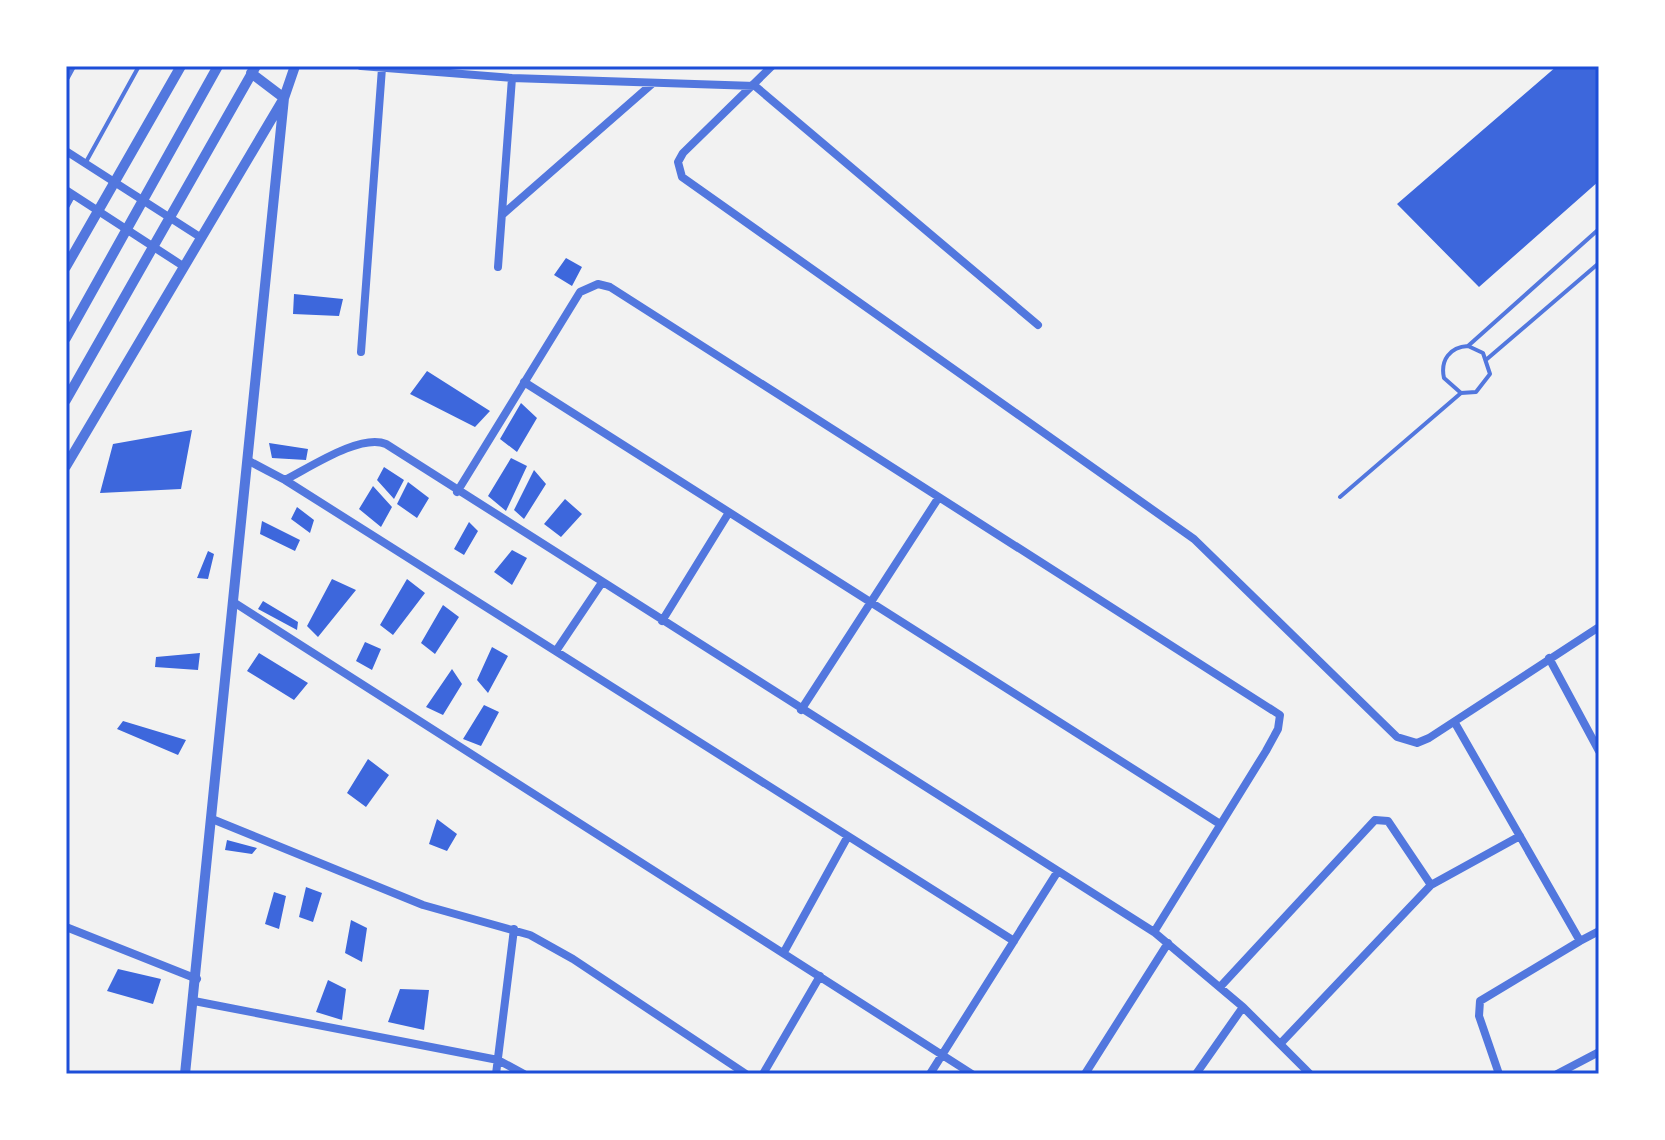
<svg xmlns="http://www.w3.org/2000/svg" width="1665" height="1140" font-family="'Public Sans',sans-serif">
<rect width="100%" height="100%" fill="#f2f2f2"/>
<path fill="#3d67dc" d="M1557 66H1599V181L1479 287 1397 204Z
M566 258 582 267 572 286 554 275Z
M294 294 343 299 339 316 293 314Z
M427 371 490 411 475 427 410 394Z
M521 403 537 418 517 452 500 439Z
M192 430 181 489 100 493 113 444Z
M269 443 308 449 306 460 272 458Z
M511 458 527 466 506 511 488 496Z
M384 467 404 480 394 499 377 480Z
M534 470 546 484 524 519 514 510Z
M408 482 429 498 417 518 397 504Z
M373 486 392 507 381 527 359 509Z
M565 499 582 514 561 537 544 524Z
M297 507 314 520 310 533 291 519Z
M262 521 300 540 295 551 260 534Z
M469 522 478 531 464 555 454 549Z
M512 550 527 558 512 585 494 572Z
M208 551 214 554 208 579 197 578Z
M332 579 356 590 318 637 307 626Z
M407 579 425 593 393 635 380 625Z
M263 601 298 622 297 630 258 609Z
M443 605 459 617 435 654 421 643Z
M365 642 381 649 372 670 356 661Z
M492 647 508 656 488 693 477 680Z
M200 653 198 670 155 667 156 657Z
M259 653 308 683 294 700 247 671Z
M452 669 462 684 443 715 426 707Z
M484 705 499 712 481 746 463 739Z
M123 721 186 740 178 755 117 729Z
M368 759 389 775 366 807 347 793Z
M437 819 457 834 447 851 429 844Z
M227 840 257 848 252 854 225 850Z
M306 887 322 893 313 922 299 917Z
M274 892 286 896 279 929 265 924Z
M351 920 367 928 362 962 345 953Z
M118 969 161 979 153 1004 107 991Z
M328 980 346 989 342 1020 316 1012Z
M400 989 429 990 424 1030 388 1022Z"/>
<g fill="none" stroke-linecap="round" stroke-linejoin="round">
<path stroke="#5277de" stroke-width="4" d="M86 162 139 66
M1468 346 1483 353 1490 374 1476 392 1461 393 1444 378C1440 360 1450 347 1468 346L1599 229
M1487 359 1599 263
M1340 497 1461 393"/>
<path stroke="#5277de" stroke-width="8" d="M361 66 512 78 755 86 1038 325
M772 66 683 153 678 162 682 177 1194 539 1397 737 1417 743 1429 738 1599 627
M66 77 72 66
M66 151 200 237
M66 190 183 266
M66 205 72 194
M502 215 653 83
M498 267 512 78
M361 352 382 68
M524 382 1220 824
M249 461 285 480 1014 941
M285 480C309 468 361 433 386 444L1154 932 1243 1007 1196 1074
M457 492 580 292 598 284 610 287 1280 715 1278 729 1266 751 1154 932
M235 603 972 1074
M662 621 728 514
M556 651 601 584
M1549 658 1599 751
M801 710 939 497
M1455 723 1580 941 1599 931
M212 819 423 905 530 935 573 959 746 1074
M1431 885 1520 836
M66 927 197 979
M784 952 848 836
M1220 987 1375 820 1388 821 1431 885 1281 1043
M194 1001 498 1060 524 1074
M1243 1007 1310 1074
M496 1074 514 929
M763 1074 820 976
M930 1074 1058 871
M1085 1074 1168 943
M1499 1074 1479 1016 1480 1001 1580 941
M1557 1074 1599 1052"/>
<path stroke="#5277de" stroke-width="10" d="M66 267 181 66
M66 338 218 66
M66 400 256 66
M66 466 284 98 251 73
M185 1074 284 98 295 66"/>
</g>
<rect width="1665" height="1140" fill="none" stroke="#ffffff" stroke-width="136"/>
<rect x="68" y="68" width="1529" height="1004" fill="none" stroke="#1d4ed8" stroke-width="3"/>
</svg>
